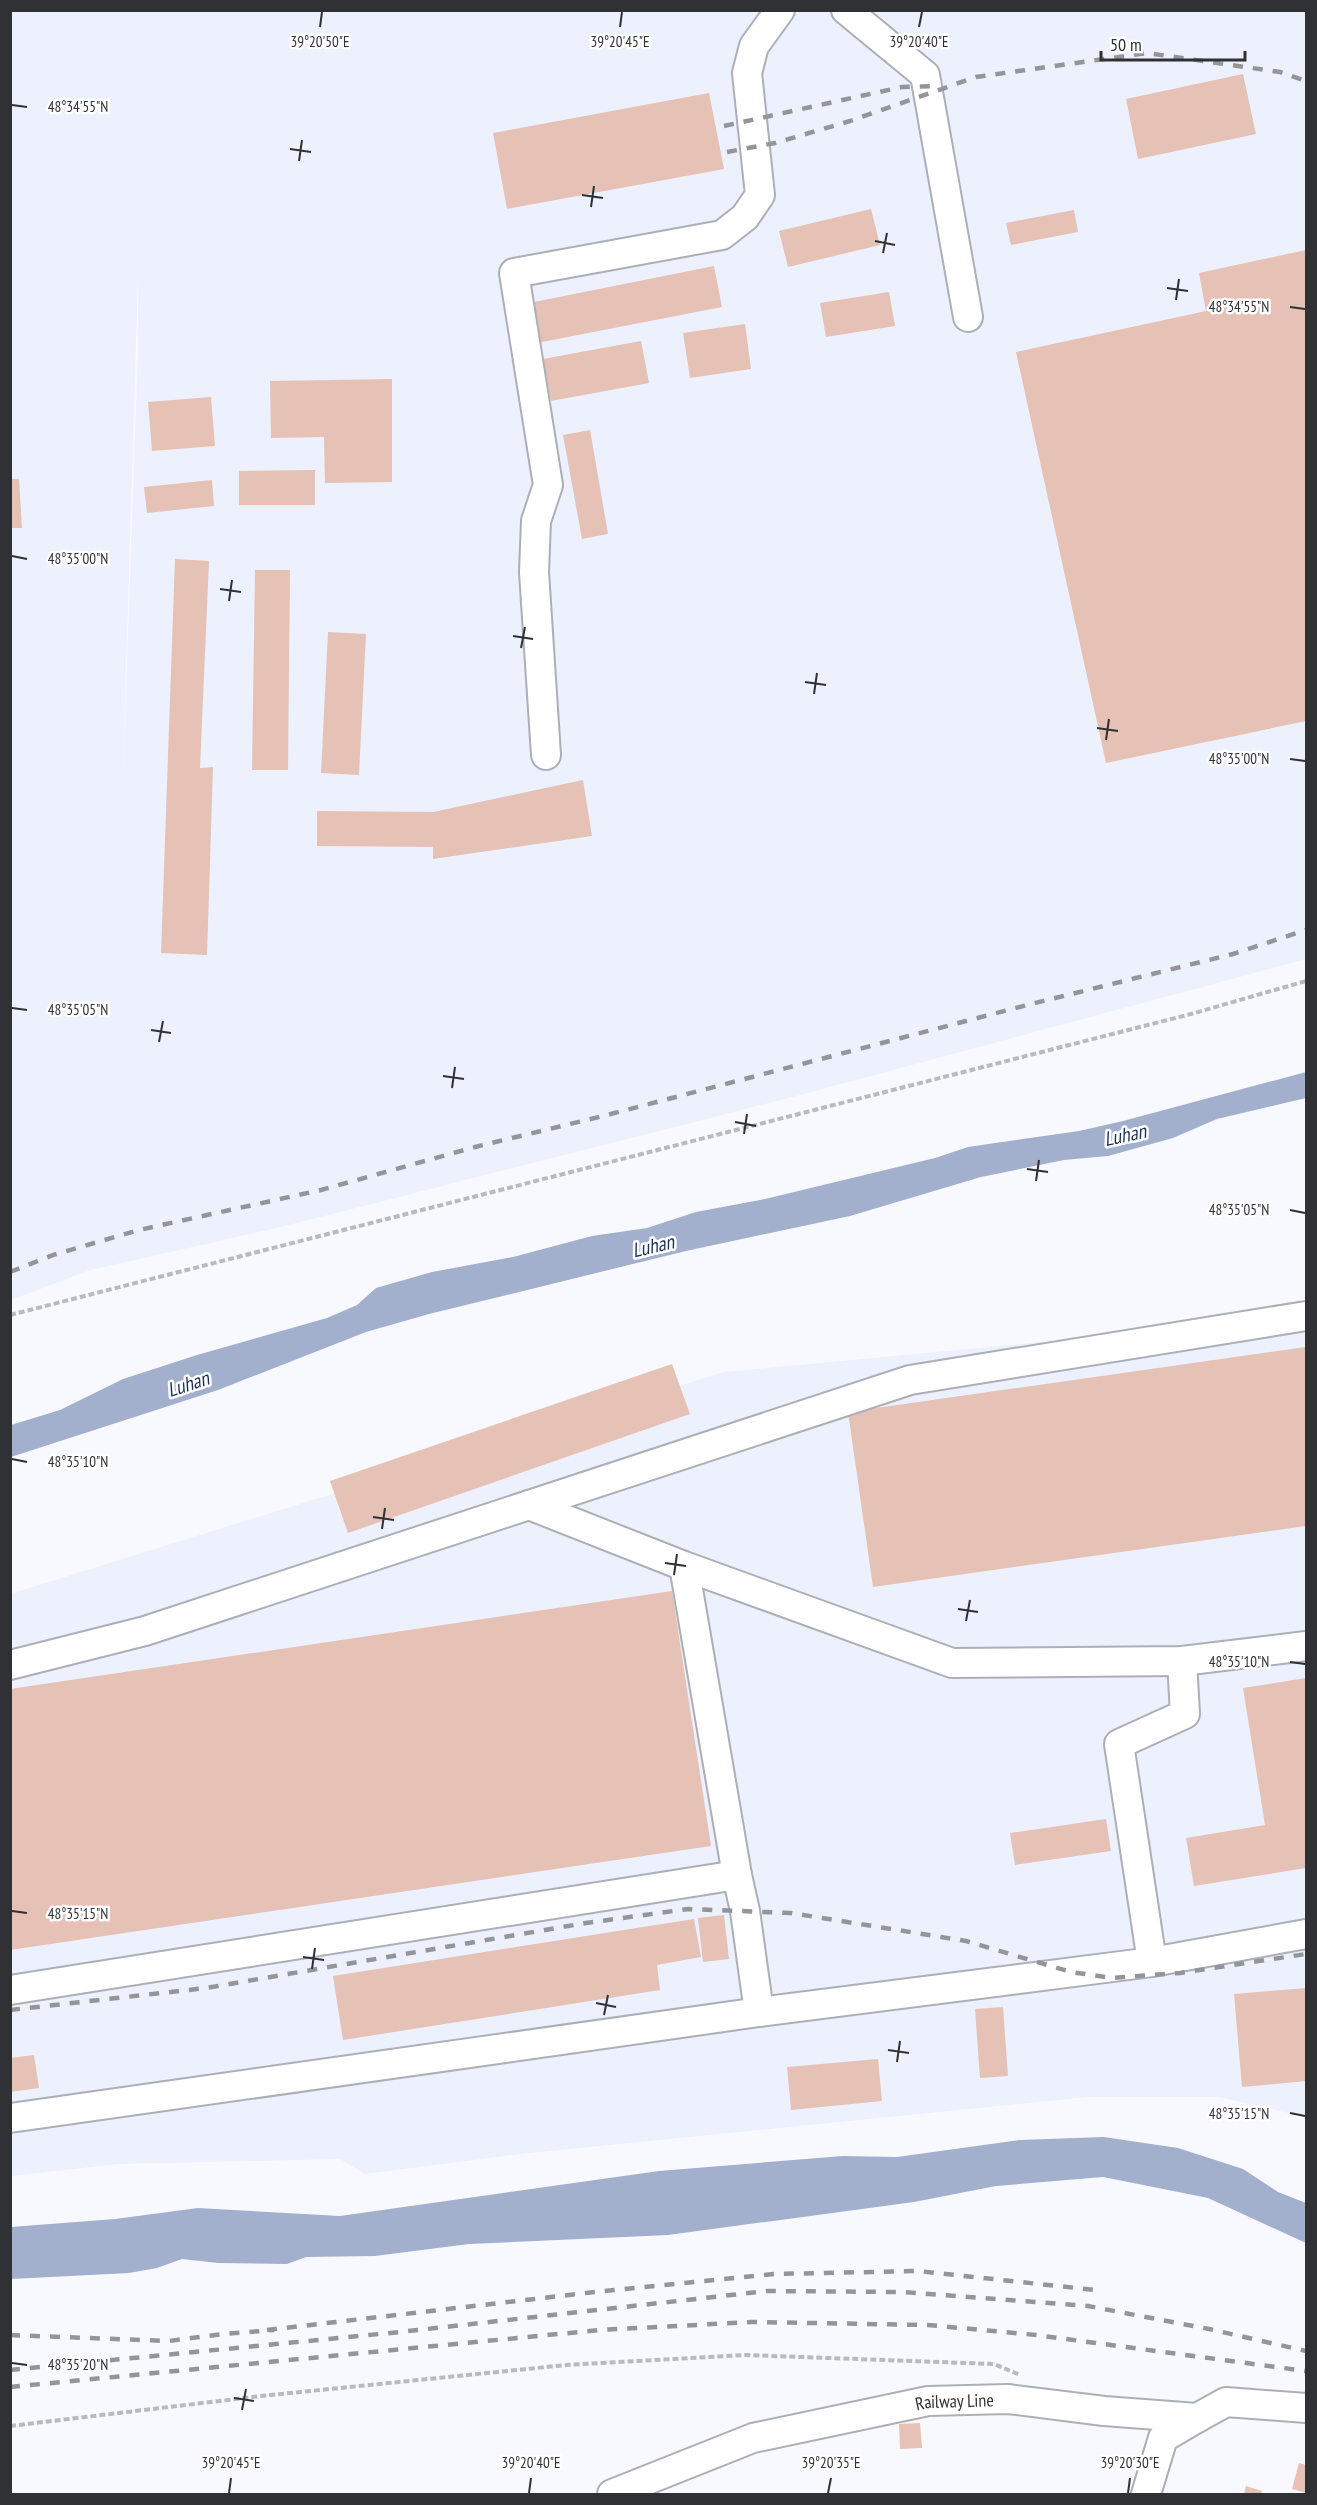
<svg xmlns="http://www.w3.org/2000/svg" width="1317" height="2505" font-family="'PT Sans Narrow',sans-serif">
<rect width="100%" height="100%" fill="#f8f9fe"/>
<path fill="#edf0fd" fill-rule="evenodd" d="M11 11H1306V959L785 1099 281 1227 90 1270 11 1300ZM138 276V354L122 802V801Z
M1306 1317V2117L1219 2097H1088L520 2154 365 2174 340 2159 118 2164 11 2176 10 1594 724 1372Z"/>
<path fill="#a2b0cd" d="M1306 1072V1098L1217 1119 1173 1138 1108 1156 1064 1160 981 1177 850 1216 686 1251 429 1314 366 1332 218 1390 11 1457V1425L60 1410 123 1379 197 1355 327 1318 357 1305 376 1288 432 1272 513 1257 592 1236 647 1228 696 1212 765 1199 935 1158 968 1147 1079 1131 1123 1121Z
M1104 2137 1178 2148 1243 2169 1278 2192 1306 2203V2243L1208 2198 1103 2177 996 2186 914 2202 668 2235 469 2244 375 2256 306 2257 287 2264 218 2263 182 2259 157 2268 129 2273 11 2279V2227L115 2219 198 2208 340 2216 659 2171 843 2156 897 2157 1019 2140Z"/>
<path fill="#e6c1b6" d="M1243 74 1256 134 1138 159 1126 99Z
M709 93 724 169 507 209 493 133Z
M871 209 880 245 788 267 779 231Z
M1074 210 1078 232 1011 245 1006 223Z
M1306 250V721L1106 763 1016 352 1206 311 1199 273Z
M714 266 722 307 537 343 529 303Z
M889 292 895 326 826 337 820 303Z
M745 324 751 369 690 378 683 333Z
M641 341 649 383 551 401 543 359Z
M392 379V482L325 483 324 437 271 438 270 381Z
M211 397 215 446 152 451 148 402Z
M590 430 608 534 582 539 563 435Z
M315 470V505H239V471Z
M10 479H19L22 528H10Z
M212 480 214 506 147 513 144 487Z
M175 559 209 561 200 768 213 767 207 955 161 953Z
M255 570H290L288 770H252Z
M328 632 366 634 359 775 321 773Z
M583 780 592 836 433 859V847L317 846V811L433 812Z
M1306 1347V1526L873 1587 848 1412Z
M672 1364 690 1414 348 1533 330 1481Z
M672 1591 711 1846 10 1950V1689Z
M1306 1678V1868L1194 1886 1186 1838 1265 1825 1243 1688Z
M1106 1819 1111 1851 1015 1865 1010 1833Z
M724 1915 729 1959 703 1962 698 1918Z
M694 1919 701 1957 657 1965 660 1990 343 2040 333 1976Z
M1306 1988V2081L1242 2087 1234 1994Z
M1003 2007 1008 2076 980 2078 975 2009Z
M34 2055 39 2088 10 2092V2058Z
M878 2059 882 2101 791 2110 787 2067Z
M920 2423 922 2448 900 2449 899 2424Z
M1299 2463 1306 2465V2493L1292 2489Z
M1246 2486 1262 2491 1261 2494H1244Z"/>
<g fill="none" stroke-linecap="round" stroke-linejoin="round">
<g stroke="#adafb7" stroke-width="32">
<g id="minor">
<path d="M846 10 925 75 968 317"/>
<path d="M546 755 534 572 536 521 548 485 514 273 722 235 745 217 760 195 747 73 754 46 780 10"/>
<path d="M529 1505 684 1566 952 1663 1182 1661 1306 1646"/>
<path d="M684 1566 737 1875 745 1911 759 2012"/>
<path d="M10 1665 145 1631 910 1380 1306 1316"/>
<path d="M1152 1962 1119 1744 1185 1714 1182 1661"/>
<path d="M10 1990 737 1875"/>
<path d="M10 2118 759 2012 1152 1962 1306 1934"/>
<path id="s1" d="M612 2494 753 2438 928 2401 1008 2399 1104 2411 1197 2418 1226 2402 1306 2408"/>
<path d="M1146 2494 1163 2438 1197 2418"/>
</g>
</g>
<path stroke="#b9babe" stroke-width="4" stroke-dasharray="6 3" stroke-linecap="butt" d="M10 1315 1191 1014 1306 981
M10 2426 261 2396 566 2365 746 2355 994 2364 1020 2375"/>
<use href="#minor" stroke="#fff" stroke-width="28"/>
<path stroke="#949599" stroke-width="4.5" stroke-dasharray="10 10" stroke-linecap="butt" d="M724 126 902 87 939 86
M727 152 775 143 850 121 976 77 1147 53 1280 72 1306 81
M10 1272 53 1255 139 1230 321 1190 475 1147 607 1115 1031 1004 1233 954 1306 930
M10 2010 206 1988 586 1923 688 1909 791 1913 966 1941 1071 1972 1112 1978 1180 1973 1306 1954
M267 2330 586 2293 774 2274 918 2271 1095 2290
M10 2335 169 2341 223 2334 274 2330
M10 2370 400 2332 767 2291 902 2292 1088 2306 1209 2329 1306 2351
M10 2387 600 2330 752 2322 928 2325 1036 2335 1306 2371"/>
</g>
<path fill="none" stroke="#303134" stroke-width="2" d="M320 27 322 12M620 27 622 12M919 27 922 12M12 105 27 107M290 149 311 152M299 161 302 140M582 195 603 198M591 207 594 186M875 241 895 245M883 253 887 233M1167 288 1188 291M1176 300 1179 279M1290 307 1305 309M12 556 27 559M220 589 241 592M229 601 232 580M513 636 533 639M521 648 525 627M805 682 826 685M814 694 817 673M1097 728 1118 731M1106 740 1109 719M1290 759 1305 761M12 1008 27 1010M151 1030 171 1033M159 1042 163 1021M443 1076 464 1079M452 1088 455 1067M735 1122 756 1126M744 1134 747 1114M1027 1169 1048 1172M1036 1181 1039 1160M1290 1210 1305 1213M12 1459 27 1462M373 1517 394 1520M382 1529 385 1508M665 1563 686 1566M674 1575 677 1554M958 1609 978 1612M966 1621 970 1600M1290 1662 1305 1664M12 1911 27 1913M303 1957 324 1960M312 1969 315 1948M596 2003 616 2007M604 2015 608 1995M888 2050 909 2053M897 2062 900 2041M1290 2113 1305 2116M12 2363 27 2365M234 2398 254 2401M242 2410 246 2389M229 2493 231 2478M529 2493 531 2478M828 2493 831 2478M1128 2493 1130 2478"/>
<g text-anchor="middle" dominant-baseline="central" stroke-width="5" stroke-linejoin="round" paint-order="stroke">
<g font-size="18" fill="#303134" stroke="#fff">
<text stroke="none"><textPath href="#s1" startOffset="357">Railway Line</textPath></text>
</g>
<g font-size="20" font-style="italic" fill="#1f3058" stroke="#fff">
<text transform="translate(1125 1135) rotate(-12)">Luhan</text>
<text transform="translate(653 1246) rotate(-13)">Luhan</text>
<text transform="translate(188 1384) rotate(-18)">Luhan</text>
</g>
</g>
<g font-size="15" text-anchor="middle" fill="#303134" stroke="#fff" stroke-width="5" stroke-linejoin="round" paint-order="stroke">
<text x="620" y="47">39°20'45"E</text>
<text x="320" y="47">39°20'50"E</text>
<text x="919" y="47">39°20'40"E</text>
<text x="78" y="112">48°34'55"N</text>
<text x="1239" y="312">48°34'55"N</text>
<text x="78" y="564">48°35'00"N</text>
<text x="1239" y="764">48°35'00"N</text>
<text x="78" y="1015">48°35'05"N</text>
<text x="1239" y="1215">48°35'05"N</text>
<text x="78" y="1467">48°35'10"N</text>
<text x="1239" y="1667">48°35'10"N</text>
<text x="78" y="1919">48°35'15"N</text>
<text x="1239" y="2119">48°35'15"N</text>
<text x="78" y="2370">48°35'20"N</text>
<text x="231" y="2468">39°20'45"E</text>
<text x="531" y="2468">39°20'40"E</text>
<text x="831" y="2468">39°20'35"E</text>
<text x="1130" y="2468">39°20'30"E</text>
</g>
<rect width="1317" height="2505" fill="none" stroke="#303134" stroke-width="24"/>
<path d="M1101 51v9h144v-9" fill="none" stroke="#303134" stroke-width="3"/>
<text x="1110" y="51" font-size="18" fill="#303134" stroke="#ffffff" stroke-width="4.5" paint-order="stroke">50 m</text>
</svg>
